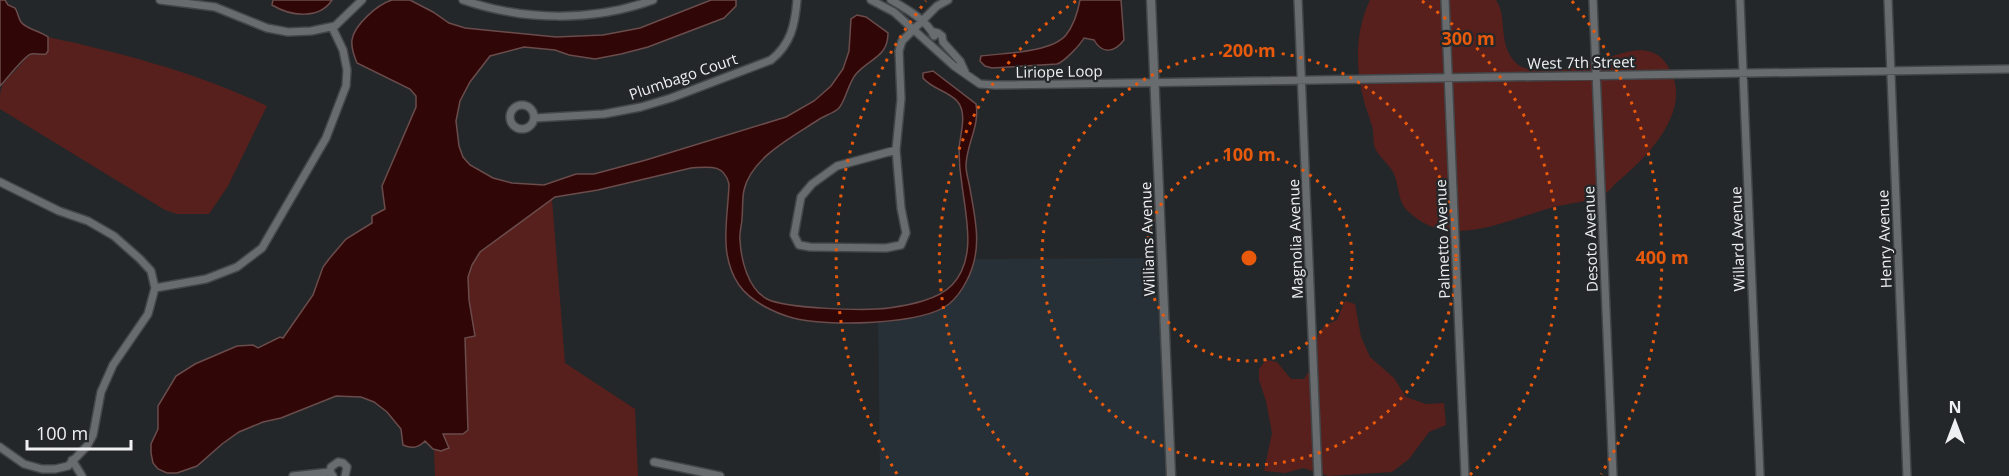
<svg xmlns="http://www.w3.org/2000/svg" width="2009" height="476" font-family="'Open Sans',sans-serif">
<rect width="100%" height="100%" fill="#242729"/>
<path fill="#273036" d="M1158 258 1167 476H880L878 322 897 321 967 281 975 259Z"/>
<path fill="#57201d" d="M1370 0H1496C1508 18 1497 44 1516 63 1529 76 1569 70 1586 65 1616 57 1654 32 1672 74 1690 115 1644 160 1616 183 1612 187 1608 193 1602 195 1588 202 1570 203 1554 207 1514 217 1459 247 1419 220 1415 217 1409 213 1405 208 1398 199 1399 185 1394 174 1390 164 1376 155 1374 145 1373 137 1374 130 1371 123 1369 115 1366 109 1364 101 1355 68 1355 31 1370 0Z
M48 37C122 53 198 73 267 106L228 186 209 214H177L165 210 0 109C0 85 0 87 15 71 21 65 24 59 32 54L39 55 48 51Z
M552 199 565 363 635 409 638 476H435L434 450 441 451 443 434 468 430 465 337 475 336 468 293V277L472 265 480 252Z
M1345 301 1355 304 1361 337 1370 357 1394 378 1406 397 1426 404 1444 403 1446 425 1429 432 1409 459 1392 472 1328 476 1303 468 1285 473 1264 471 1272 433 1266 401 1259 380V369L1266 360 1277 362 1291 379H1304L1311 368 1318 335 1324 326 1337 320Z"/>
<path fill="#310606" stroke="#6a4c4c" stroke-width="1.5" d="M0 0H5L8 5 15 8C18 12 18 18 21 22 26 29 40 31 48 37V51L46 54C41 55 35 53 31 54 25 55 5 81 0 86Z
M273 0H332C319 20 290 16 272 5Z
M392 0H410L433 12 449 23 465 28 556 37 603 35 640 28 711 0H736V6L724 18 648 47 621 54 595 59 569 55 555 50 524 47 490 56 470 82 460 101 456 121 459 146 463 157 470 165 493 178 512 183 544 185 576 174H594L646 160 786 117 814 101 831 86 843 69 849 51 851 19 857 15 866 17 888 33C888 57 870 58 856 74 848 83 845 103 838 109 832 114 823 116 818 120 792 137 751 158 744 190 742 199 743 209 742 218 742 225 739 232 740 240 741 260 748 289 767 299 787 309 866 311 889 308 909 305 938 300 952 285 977 259 966 217 962 185 960 173 959 161 959 149 960 134 968 113 957 101 948 91 932 89 923 78V73L933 71 976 104C980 126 966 145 966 166 966 174 969 181 970 189 976 222 983 251 966 282 962 290 956 298 949 304 923 325 825 327 793 318 775 313 751 302 739 285 718 254 728 219 729 184 724 163 708 167 691 168L598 190 555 197 480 252 472 265 468 277 469 300 475 336 465 338 468 430 463 434H443L449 448 441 451 433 449 425 441C418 448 412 449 403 445L401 429 387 412 374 402 361 397 336 396 281 418 263 422 239 432 222 444 197 466 177 473H167L158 469 153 463 151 453V444L158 429V406L176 376 195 364 237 346 253 345 258 348 280 337 283 338 313 295 323 267 329 259 346 239 372 223V216L385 209 382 186 416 107V96L410 89 357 63C354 56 351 48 352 40 354 25 378 4 392 0Z
M1080 0H1121L1124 40C1114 53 1102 54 1094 40L1084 38C1080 45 1064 62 1057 64L992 68 985 66 980 61 981 56C1003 53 1051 53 1066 35 1073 26 1078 11 1080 0Z"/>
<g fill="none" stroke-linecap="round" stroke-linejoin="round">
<g stroke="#434648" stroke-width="10">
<path id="minor" d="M160 0 215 7 267 28 288 32 311 31 335 26 362 0
M463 0C524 21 592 22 653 0
M871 0 894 12 954 66 980 84 995 85 2009 69
M891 0C905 8 928 21 934 36
M1298 0 1318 476
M1445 0 1465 476
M1593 0 1613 476
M1740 0 1760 476
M1888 0 1907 476
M934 32 938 33 942 36 943 42 960 61 965 72
M510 117a12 12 0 1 1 24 0a12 12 0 1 1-24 0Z
M535 118 604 114 641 107 671 98 771 60C791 44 795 25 797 0
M896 150 901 208 906 233 901 245 886 248 810 247 799 245 794 235 801 197 812 184 837 166Z
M896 150 901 99 899 51 902 41 937 6 948 0
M0 182 59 211 88 221 114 236 140 259 151 271 155 288 148 314 113 365 101 392 93 435 87 446 68 466 55 469H42L24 464 0 447
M155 288 206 279 237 267 262 248 326 138 346 86 347 70 343 50 332 27
M72 460 82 476
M654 462 720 476
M293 476 330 472
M333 476 330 472 331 467 338 462 343 463 347 467 345 476"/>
</g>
<g stroke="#434648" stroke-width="11">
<path id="tertiary" d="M1151 0 1171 476"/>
</g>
<use href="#minor" stroke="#686c6f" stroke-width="7"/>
<use href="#tertiary" stroke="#686c6f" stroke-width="8"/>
</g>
<g fill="none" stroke="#e8590c" stroke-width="3" stroke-dasharray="3 6">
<circle cx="1249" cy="258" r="103"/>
<circle cx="1249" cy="258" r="207"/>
<path d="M1028 475A310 310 0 0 1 1076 1M1422 1A310 310 0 0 1 1470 475"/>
<path d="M897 474A413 413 0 0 1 926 1M1572 1A413 413 0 0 1 1601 474"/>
</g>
<g text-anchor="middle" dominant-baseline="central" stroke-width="4.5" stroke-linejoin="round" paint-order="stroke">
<g font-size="15" fill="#eef0f1" stroke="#242729">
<text transform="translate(1581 62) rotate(-1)">West 7th Street</text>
<text transform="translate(1059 71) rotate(-1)">Liriope Loop</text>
<text transform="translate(683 76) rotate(-19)">Plumbago Court</text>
<text transform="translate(1147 239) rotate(-92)">Williams Avenue</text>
<text transform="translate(1295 239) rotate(-92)">Magnolia Avenue</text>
<text transform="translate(1442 239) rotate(-92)">Palmetto Avenue</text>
<text transform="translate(1590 239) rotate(-92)">Desoto Avenue</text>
<text transform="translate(1737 239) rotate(-92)">Willard Avenue</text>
<text transform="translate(1884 239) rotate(-92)">Henry Avenue</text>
</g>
</g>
<circle cx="1249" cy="258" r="9" fill="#e8590c" stroke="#242729" stroke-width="3"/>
<g font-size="18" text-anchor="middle" font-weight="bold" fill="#e8590c" stroke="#242729" stroke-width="4.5" stroke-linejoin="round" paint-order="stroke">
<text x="1468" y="45">300 m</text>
<text x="1249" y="57">200 m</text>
<text x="1249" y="161">100 m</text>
<text x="1662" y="264">400 m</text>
</g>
<g transform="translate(1955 422)" stroke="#242729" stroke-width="4.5" paint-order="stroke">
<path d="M0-4.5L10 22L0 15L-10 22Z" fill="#eef0f1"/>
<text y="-9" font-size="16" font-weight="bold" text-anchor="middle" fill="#eef0f1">N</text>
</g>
<path d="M27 440v9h104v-9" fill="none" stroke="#eef0f1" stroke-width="3"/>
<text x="36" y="440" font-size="18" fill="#eef0f1" stroke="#242729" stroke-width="4.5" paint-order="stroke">100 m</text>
</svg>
